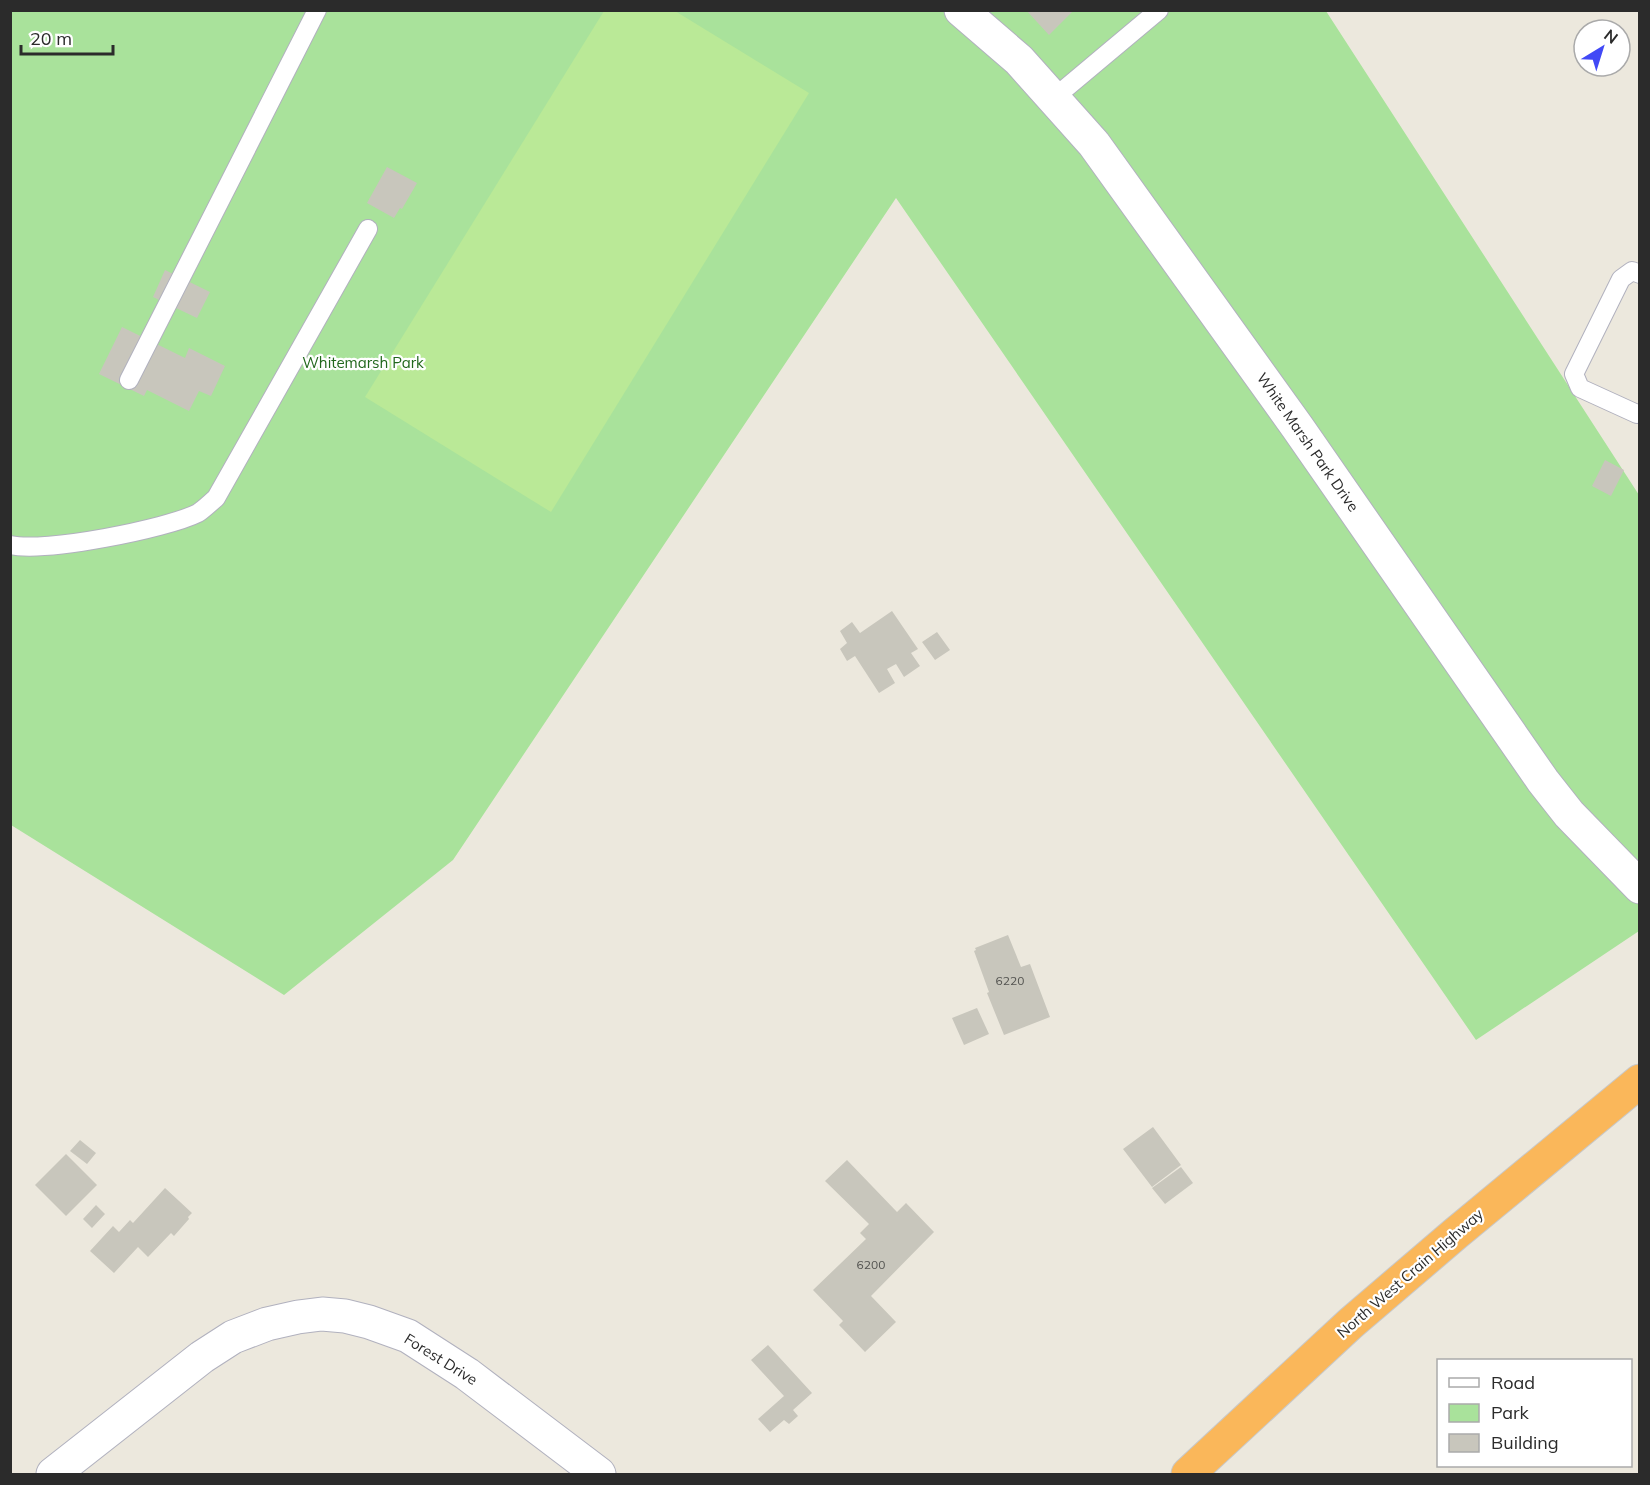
<svg xmlns="http://www.w3.org/2000/svg" width="1650" height="1485" font-family="Mulish,sans-serif">
<rect width="100%" height="100%" fill="#ece8dd"/>
<path fill="#a9e29b" d="M10 11H1326L1639 495V931L1476 1040 896 198 453 860 284 995 11 825Z"/>
<path fill="#bae997" d="M604 11H675L809 93 551 512 365 397Z"/>
<path fill="#c8c6bc" d="M1026 10H1074L1049 35Z
M387 167 417 183 402 209 400 208 394 218 367 203Z
M165 270 210 292 197 318 153 297Z
M122 327 185 358 189 348 225 366 211 396 199 391 189 411 147 390 144 396 99 374Z
M1605 460 1624 470 1611 496 1592 486Z
M892 611 918 649 911 653 920 666 904 677 896 664 887 669 895 683 879 693 855 656 847 661 840 649 847 643 840 631 852 622 860 633Z
M937 632 950 650 935 660 922 642Z
M1008 935 1021 967 1030 964 1050 1017 1004 1035 987 993 989 992 974 951 976 950 975 948Z
M977 1008 989 1034 964 1045 952 1018Z
M1153 1127 1181 1165 1152 1187 1123 1149Z
M80 1140 96 1153 87 1164 70 1151Z
M66 1154 97 1185 66 1216 35 1185Z
M847 1160 897 1212 906 1203 934 1232 871 1296 896 1322 865 1352 839 1325 843 1321 813 1290 866 1239 860 1233 869 1224 825 1181Z
M1181 1167 1193 1183 1165 1204 1152 1188Z
M165 1188 192 1213 188 1217 189 1219 174 1236 171 1233 148 1257 138 1247 114 1273 90 1251 113 1226 119 1232 130 1220 133 1223Z
M96 1205 105 1214 92 1228 83 1219Z
M768 1345 812 1393 793 1410 798 1416 789 1424 784 1420 770 1432 758 1419 784 1396 751 1360Z"/>
<g fill="none" stroke-linecap="round" stroke-linejoin="round">
<g stroke="#b1b1be" stroke-width="20">
<path id="lane" d="M1054 98 1159 10
M1640 274 1632 271 1621 279 1574 374 1580 388 1637 414 1640 413
M129 380 317 10
M10 545C44 553 166 529 198 513 204 509 210 503 216 498L368 229"/>
</g>
<g stroke="#b1b1be" stroke-width="35">
<path id="street" d="M961 10 1019 60 1094 144 1298 428 1543 781 1569 814 1640 887
M53 1474 202 1357 233 1337 267 1324 298 1317 322 1314 345 1316 369 1322 408 1336 467 1374 599 1474"/>
</g>
<g stroke="#c8c8c8" stroke-width="35">
<path id="highway" d="M1188 1474 1351 1323 1455 1234 1640 1081"/>
</g>
<use href="#lane" stroke="#fff" stroke-width="18"/>
<use href="#street" stroke="#fff" stroke-width="33"/>
<use href="#highway" stroke="#fab75a" stroke-width="33"/>
</g>
<g text-anchor="middle" dominant-baseline="central" stroke-width="4.5" stroke-linejoin="round" paint-order="stroke">
<g font-size="12" fill="#52524f">
<text x="1010" y="980">6220</text>
<text x="871" y="1264">6200</text>
</g>
<g font-size="15" fill="#21671c" stroke="#fff">
<text x="363" y="362">Whitemarsh Park</text>
</g>
<g font-size="15" fill="#2b2b2b" stroke="#fff">
<text transform="translate(1308 442) rotate(55)">White Marsh Park Drive</text>
<text transform="translate(1410 1273) rotate(-41)">North West Crain Highway</text>
<text transform="translate(441 1359) rotate(32)">Forest Drive</text>
</g>
</g>
<rect width="1650" height="1485" fill="none" stroke="#2b2b2b" stroke-width="24"/>
<rect x="1437" y="1359" width="195" height="108" fill="#ffffff" stroke="#aaaaaa" stroke-width="1.5"/>
<rect x="1449" y="1378" width="30" height="9" fill="#ffffff" stroke="#aaaaaa" stroke-width="1.5"/>
<text x="1491" y="1389" font-size="18" fill="#2b2b2b">Road</text>
<rect x="1449" y="1404" width="30" height="18" fill="#a9e29b" stroke="#aaaaaa" stroke-width="1.5"/>
<text x="1491" y="1419" font-size="18" fill="#2b2b2b">Park</text>
<rect x="1449" y="1434" width="30" height="18" fill="#c8c6bc" stroke="#aaaaaa" stroke-width="1.5"/>
<text x="1491" y="1449" font-size="18" fill="#2b2b2b">Building</text>
<g transform="translate(1602 48) rotate(38)"><circle r="28" fill="#ffffff" stroke="#aaaaaa" stroke-width="1.5"/>
<path d="M0-4.5L10 22L0 15L-10 22Z" fill="#4149f6"/>
<text y="-9" font-size="16" font-weight="bold" text-anchor="middle" fill="#2b2b2b">N</text>
</g>
<path d="M21 45v9h92v-9" fill="none" stroke="#2b2b2b" stroke-width="3"/>
<text x="30" y="45" font-size="18" fill="#2b2b2b" stroke="#ffffff" stroke-width="4.5" paint-order="stroke">20 m</text>
</svg>
